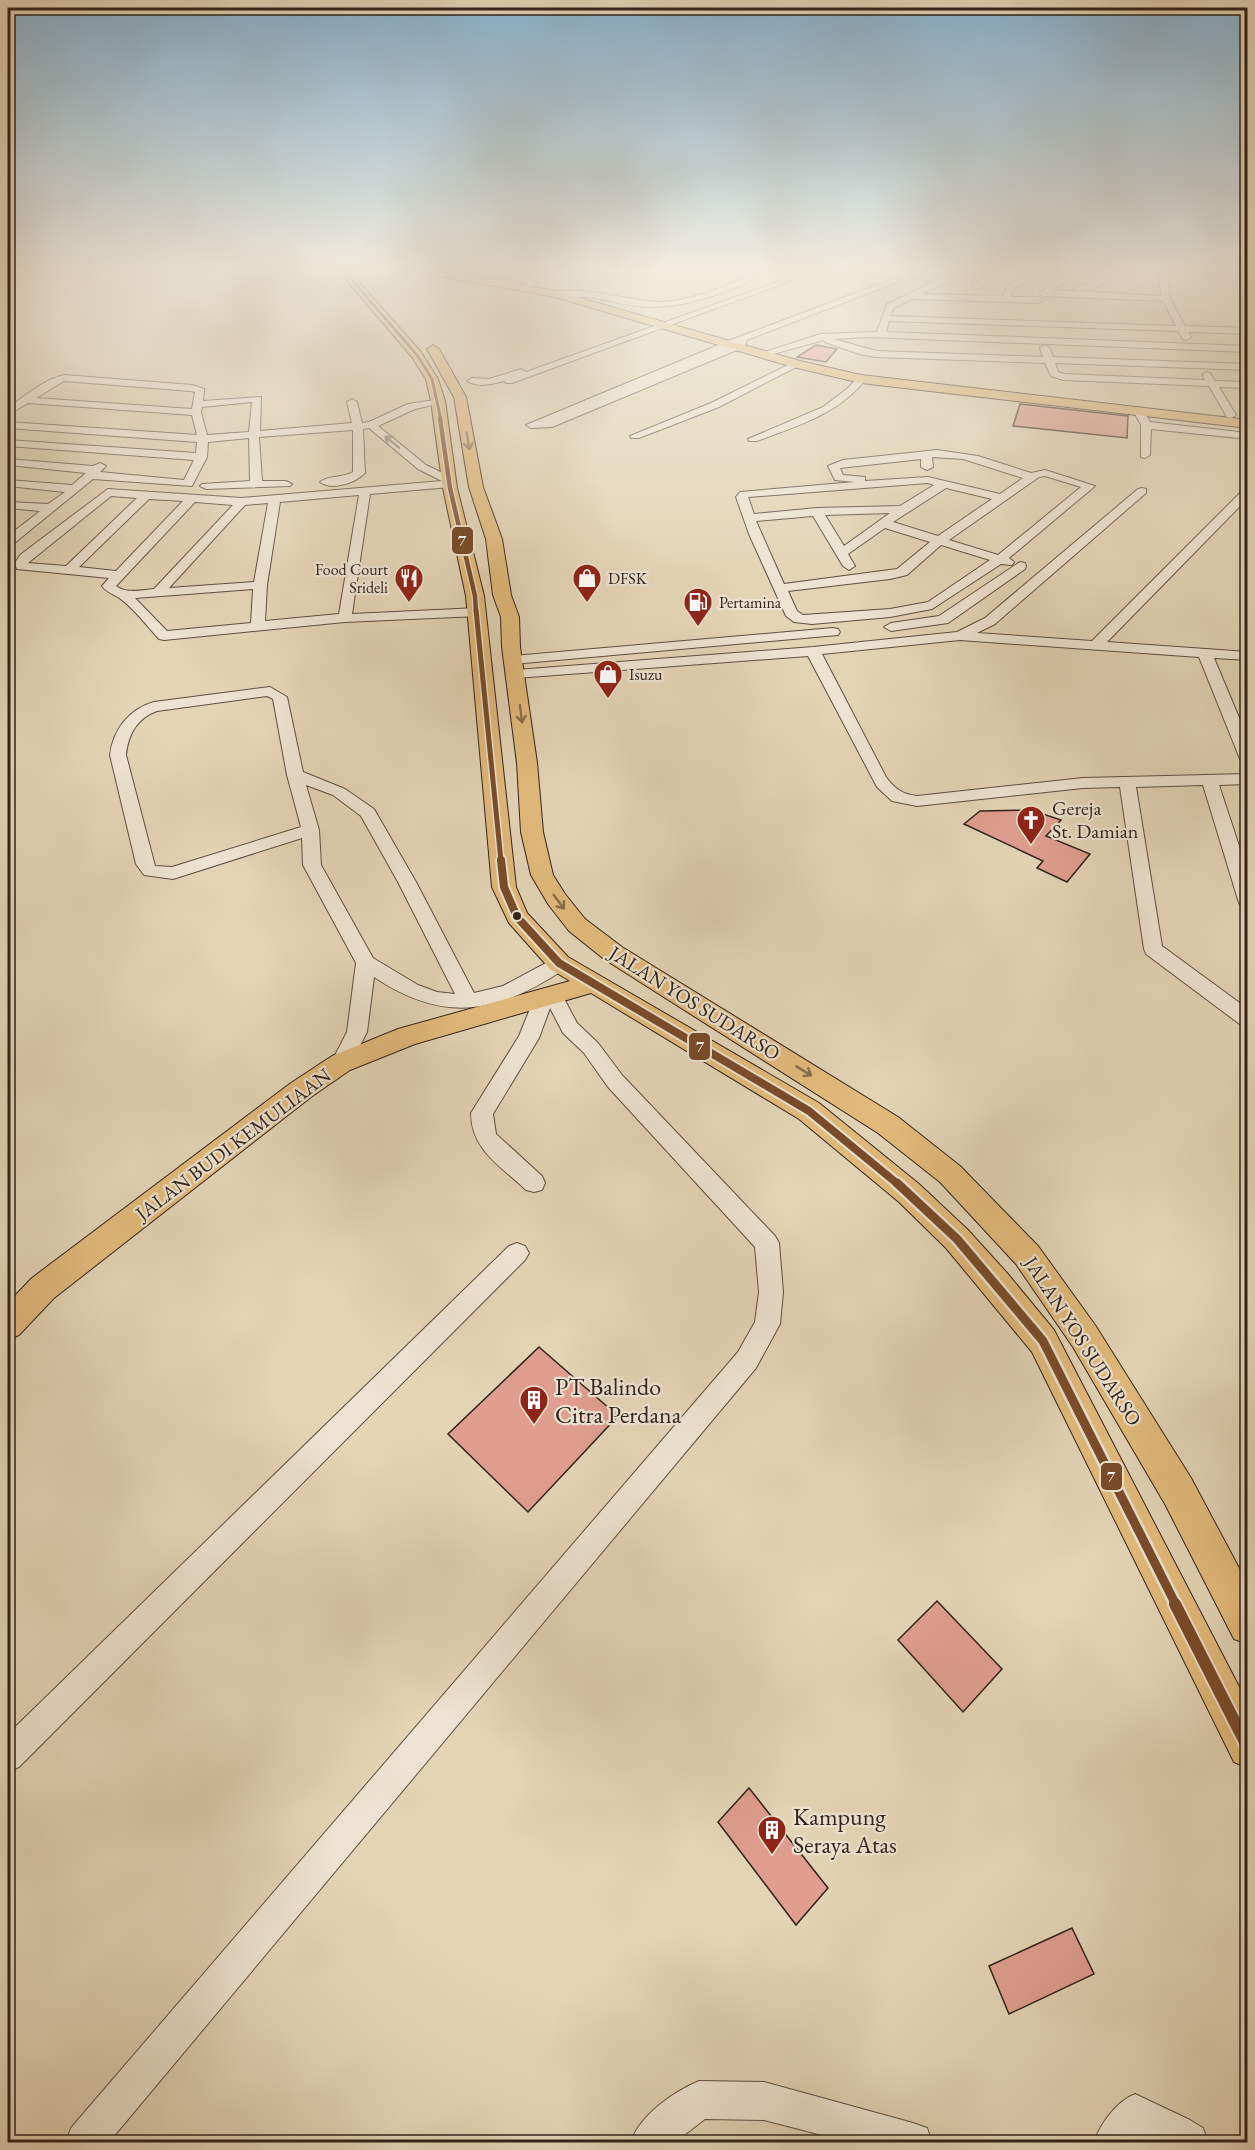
<svg xmlns="http://www.w3.org/2000/svg" width="1255" height="2150" font-family="'EB Garamond',serif">
<rect width="100%" height="100%" fill="#e3d4b6"/>
<filter id="stains"><feTurbulence type="fractalNoise" baseFrequency=".00333" numOctaves="4"/><feColorMatrix values="0 0 0 0 .2 0 0 0 0 .09 0 0 0 0 .02 0 0 0 .5 -.17"/></filter>
<radialGradient id="worn" r=".72"><stop offset=".6" stop-color="#630" stop-opacity="0"/><stop offset="1" stop-color="#630" stop-opacity=".3"/></radialGradient>
<path fill="#df9e90" stroke="#31221a" stroke-width="1.5" d="M816 345 837 349 826 362 797 357Z
M1020 404 1128 416 1127 438 1013 426Z
M1031 810 1061 820 1046 836 1090 854 1067 882 1037 868 1043 861 964 824 980 811Z
M539 1347 618 1416 528 1512 448 1434Z
M937 1601 1002 1669 963 1712 898 1640Z
M749 1788 828 1888 796 1925 718 1822Z
M1072 1928 1094 1974 1009 2014 989 1966Z"/>
<g fill="none" stroke-linecap="round" stroke-linejoin="round">
<g stroke="#5e4e41" stroke-width="2">
<path id="minor" d="M473 271H489L539 282 524 290 520 288 527 283Z
M746 271H754L749 282C716 296 683 308 647 307 627 306 607 300 588 297 577 296 560 299 552 294 570 282 636 303 662 302 691 300 717 290 743 278Z
M777 271H785L788 278 807 271H818L512 383H506L504 381C493 384 478 388 467 381L472 378 489 379 521 369 526 372 780 281Z
M914 271H924L920 274 941 279 954 271H963L949 281V284H943L922 294 1003 296C1006 282 1028 271 1042 271L1013 290 1011 297H1039L1043 300 1039 303 912 299 894 308 890 316 1176 326 1163 301 1043 296 1039 293 1071 271 1079 272 1053 290 1078 291 1074 289 1075 287C1092 284 1107 271 1125 271L1093 289 1078 291 1161 296 1159 271H1167L1170 299 1185 326 1248 328V334L1188 332 1191 337 1186 340 1183 339 1178 331 889 321 886 332 1248 346V352L868 337 834 339 876 351 1043 357 1040 348 1045 345 1050 348 1053 357 1248 364V370L1055 363 1058 372 1064 374 1205 380 1202 375 1207 372 1210 373 1215 381 1248 382V388L1219 387 1236 415 1231 418 1227 417 1209 386 1063 380 1051 376 1045 363 876 357 859 354 825 342 824 340 766 356 761 353 821 334 877 332 887 304 934 282 910 277V273Z
M996 271H1005L979 289H973V285Z
M893 279 900 281 747 340 744 347 552 427 531 428 526 425 728 341Z
M794 362 802 364 719 407 639 438H631L630 436 711 403Z
M64 375 192 385 204 389 203 401 261 397 260 431 352 423 347 402 352 399 357 402 362 423 369 422 408 404 442 399V403L415 409 378 426 426 465 453 478 456 484 450 487 370 494 352 614 478 608 485 612 478 616 345 622 164 640 159 639C147 626 136 611 122 600 115 594 108 594 102 586L109 578 17 569 15 563 20 555 108 489 242 498 442 481 418 469 369 428 363 429 365 473C355 483 332 491 320 482 329 475 343 478 353 472V430L259 437 262 481H286L292 484 290 486 206 489 200 486 202 484 250 481 249 438 208 442 207 457 192 486 93 479 12 545 8 546V536L40 511 8 508V502L48 504 65 492 8 486V480L72 485 86 473 8 465V459L93 466 100 463 106 466 100 472 184 480 194 460 8 446V440L196 453 197 442 8 428V422L197 435 192 415 28 403 8 415V408C25 396 43 380 64 375ZM64 381 190 391 195 392 192 409 36 398ZM252 402 249 432 207 435 201 412 202 407ZM359 495 339 614 265 621 267 585 280 502ZM111 496 137 498 66 566 28 563ZM149 499 183 501 116 571 79 567ZM195 502 233 505 154 589C142 590 126 594 116 586ZM268 503 254 582 169 588 245 505ZM253 589 251 623 167 631 135 598Z
M858 377 866 379C839 414 797 426 757 441H749L748 439 823 407 848 388Z
M1139 409 1143 410 1150 422 1248 433V439L1151 429 1150 455 1145 458 1141 457V425L1134 412Z
M937 450 978 456 1031 473 1045 470 1095 486 1009 558 1014 562 1012 565 1001 564 932 609 890 617 812 624 794 622 786 616 749 534 736 497 740 492 855 482 835 480 828 466 843 460ZM932 457 963 459 1023 478 1000 494 928 477 865 481V477L843 475 840 468 921 459V467L927 470 933 467ZM1045 476 1081 487 998 555 949 540 1039 477ZM928 483 934 485 900 506 817 508 754 514 748 497ZM946 488 992 499 938 536 893 522ZM890 513 844 546 825 515ZM813 516 843 566 849 570 855 566 848 554 885 528 930 542 897 569 784 584 756 521ZM941 545 990 560 928 602 890 609 803 615 797 611 788 591 890 579 907 575Z
M1142 488 1146 489V493L995 624 977 633 1092 641 1242 491 1248 490V498L1107 642 1248 652V660L1214 658 1248 739V764L1240 759 1199 657 960 640 822 654 886 777C895 789 902 794 917 796L1083 778 1248 774V784L1219 785 1248 873V909L1242 907 1239 903 1203 785 1136 787 1162 946 1248 1009V1027L1241 1025 1146 954 1144 949 1120 787 1083 788 917 806 892 801 877 787 808 656 516 678 509 674 516 670 813 647 957 632 985 618 1138 489Z
M1020 562 1025 563 1026 566 1025 569 948 623 891 631 884 627 891 623 939 616Z
M833 628 838 629 840 632 838 635 513 664 506 660 513 656Z
M270 687 287 697 303 772 345 789 374 809 416 882 474 993 503 986 559 956 566 958 569 963 566 968C498 1014 444 1024 374 977L367 1032 348 1069 341 1071 334 1069 331 1063 347 1032 356 963 303 865 302 838 173 879 144 875 136 864 110 755C113 730 129 709 154 702ZM267 696 273 699 287 775 301 827 172 867 155 866 126 755C128 735 137 718 157 711ZM306 785 333 795 361 816 398 882 455 994 437 992 418 985 373 958 321 865 319 830Z
M553 989 560 991 577 1023 598 1043 622 1075 775 1236 779 1243 783 1292 780 1324 756 1368 109 2142H66L71 2128 738 1352 755 1322 759 1292 755 1247 608 1087 584 1053 563 1033 550 1008 539 1038 493 1114 496 1134 542 1176 545 1183 542 1190 534 1192 526 1190C501 1166 471 1150 471 1113L519 1036 536 994Z
M517 1243 525 1246 529 1253 525 1260 19 1767 8 1772V1734L509 1246Z
M699 2081 764 2082 913 2123 927 2128 932 2142H849L764 2120 705 2119 675 2142H631C640 2115 673 2092 699 2081Z
M1135 2094 1190 2120 1203 2128 1208 2142H1155L1141 2136 1136 2142H1094C1101 2123 1116 2102 1135 2094Z"/>
</g>
<g stroke="#31221a" stroke-width="2">
<path id="major" d="M339 271H349L421 352 438 379 445 401 457 488 484 596 516 887 527 913 568 957 819 1103 919 1184 968 1230 1007 1273 1054 1330 1248 1704V1768L1234 1762 1032 1352 946 1248 899 1202 799 1119 591 993 415 1044 350 1070 311 1097 54 1298 19 1335 8 1340V1303L32 1278 291 1083 332 1056 398 1029 570 981 550 969 509 923 492 887 466 596 443 488 431 401 426 379 412 357Z
M422 271H444L556 291 800 361 861 375 1248 420V428L861 383 793 367 555 297 427 274Z
M433 345 439 349 466 397 483 487 502 539 511 595 519 617 520 647 537 763 543 832 553 875 565 894 585 919 622 947 898 1117 960 1166 1038 1246 1095 1325 1191 1478 1248 1585V1644L1234 1639 1165 1504 1073 1347 1016 1264 940 1182 878 1133 604 959 569 931 548 904 531 875 521 832 517 763 502 647 501 617 493 595 486 539 469 487 454 397 427 349Z"/>
</g>
<use href="#minor" fill="#ede3d0" fill-rule="evenodd"/>
<use href="#major" fill="#e2ba7b" fill-rule="evenodd"/>
<g stroke="#ede3d0" stroke-width="5">
<path id="bus-1-far5" d="M344 271 417 355 432 379 441 420"/>
</g>
<g stroke="#ede3d0" stroke-width="7">
<path id="bus-1-far4" d="M440 418 450 488 475 596 476 612"/>
</g>
<g stroke="#ede3d0" stroke-width="8">
<path id="bus-1-far3" d="M476 610 501 861"/>
</g>
<g stroke="#ede3d0" stroke-width="12">
<path id="bus-1-far2" d="M501 860 504 887 517 917 559 963 809 1111 899 1185"/>
</g>
<g stroke="#ede3d0" stroke-width="14">
<path id="bus-1-far1" d="M897 1183 957 1239 1043 1341 1176 1605"/>
</g>
<g stroke="#ede3d0" stroke-width="16">
<path id="bus-1" d="M1175 1604 1248 1748"/>
</g>
<use href="#bus-1-far5" stroke="#7a4b2a" stroke-width="3"/>
<use href="#bus-1-far4" stroke="#7a4b2a" stroke-width="4.5"/>
<use href="#bus-1-far3" stroke="#7a4b2a" stroke-width="5"/>
<use href="#bus-1-far2" stroke="#7a4b2a" stroke-width="8"/>
<use href="#bus-1-far1" stroke="#7a4b2a" stroke-width="9"/>
<use href="#bus-1" stroke="#7a4b2a" stroke-width="12"/>
</g>
<defs><path id="oneway-shaft" d="M-6 0H5M1.5-3L5.5 0L1.5 3" fill="none" stroke-width="1.6" stroke-linecap="round" stroke-linejoin="round" transform="scale(1.5)"/></defs>
<g stroke="#8a6e4a">
<use href="#oneway-shaft" transform="translate(468 441) rotate(80)"/>
<use href="#oneway-shaft" transform="translate(521 714) rotate(83)"/>
<use href="#oneway-shaft" transform="translate(559 902) rotate(53)"/>
<use href="#oneway-shaft" transform="translate(804 1071) rotate(31)"/>
</g>
<use stroke="#8f8275" href="#oneway-shaft" transform="translate(392 442) rotate(-141)"/>
<linearGradient id="sky" x2="0" y2="1"><stop stop-color="#88b5d4"/><stop offset="0.47" stop-color="#f2ecde"/><stop offset="1" stop-color="#f2ecde" stop-opacity="0"/></linearGradient>
<rect width="1255" height="572" fill="url(#sky)"/>
<defs>
<g id="restaurant-pin" transform="scale(1.5)"><path d="M0 17L-7.5 6A9.5 9.5 0 1 1 7.5 6Z" fill="#8f2418" stroke="#ede3d0"/><path d="M-5-6h1v4h1v-4h1v4h1v-4h1v5L-1.5 .5V6h-2V.5L-5-1ZM5-6V6H3V1.5H1.5Q1.5-4 5-6Z" fill="#fff"/></g>
<g id="shop-pin" transform="scale(1.5)"><path d="M0 17L-7.5 6A9.5 9.5 0 1 1 7.5 6Z" fill="#8f2418" stroke="#ede3d0"/><path d="M-5-2.5h2.3a2.7 3.5 0 0 1 5.4 0H5L5.5 6h-11ZM-1.5-2.5h3a1.5 2.3 0 0 0-3 0Z" fill="#fff"/></g>
<g id="fuel-pin" transform="scale(1.5)"><path d="M0 17L-7.5 6A9.5 9.5 0 1 1 7.5 6Z" fill="#8f2418" stroke="#ede3d0"/><path d="M-5.5-6h7V0h2V4h1.3V-2.5L3-4.5l.8-.8L6-3V5H2.5V1h-1V6h-7ZM-4.2-4.7v3.2H.2V-4.7Z" fill="#fff"/></g>
<g id="church-pin" transform="scale(1.5)"><path d="M0 17L-7.5 6A9.5 9.5 0 1 1 7.5 6Z" fill="#8f2418" stroke="#ede3d0"/><path d="M-1.2-6h2.4v3.5h3.3v2.4h-3.3V6h-2.4V-.1h-3.3v-2.4h3.3Z" fill="#fff"/></g>
<g id="building-pin" transform="scale(1.5)"><path d="M0 17L-7.5 6A9.5 9.5 0 1 1 7.5 6Z" fill="#8f2418" stroke="#ede3d0"/><path d="M-4-6H4V6H1V3H-1V6H-4ZM-2.5-4.3h1.7v1.8h-1.7ZM.8-4.3h1.7v1.8H.8ZM-2.5-1h1.7V.8h-1.7ZM.8-1h1.7V.8H.8Z" fill="#fff"/></g>
</defs>
<g fill-rule="evenodd">
<use href="#restaurant-pin" x="409" y="578"/>
<use href="#shop-pin" x="587" y="578"/>
<use href="#fuel-pin" x="698" y="602"/>
<use href="#shop-pin" x="608" y="674"/>
<use href="#church-pin" x="1031" y="820"/>
<use href="#building-pin" x="534" y="1400"/>
<use href="#building-pin" x="772" y="1830"/>
</g>
<circle fill="#31221a" stroke="#ede3d0" stroke-width="2" cx="517" cy="916" r="5"/>
<g text-anchor="middle" dominant-baseline="central" stroke-width="4.5" stroke-linejoin="round" paint-order="stroke">
<g font-size="16" fill="#31221a" stroke="#ede3d0" text-anchor="start">
<text x="388" y="569" text-anchor="end">Food Court<tspan x="388" dy="18">Srideli</tspan></text>
<text x="608" y="578">DFSK</text>
<text x="719" y="602">Pertamina</text>
<text x="629" y="674">Isuzu</text>
</g>
<g font-size="20" fill="#31221a" stroke="#ede3d0" text-anchor="start">
<text x="1052" y="808">Gereja<tspan x="1052" dy="23">St. Damian</tspan></text>
</g>
<g font-size="20" fill="#31221a" stroke="#ede3d0">
<text transform="translate(695 1003) rotate(32)">JALAN YOS SUDARSO</text>
<text transform="translate(233 1144) rotate(-37)">JALAN BUDI KEMULIAAN</text>
<text transform="translate(1083 1341) rotate(57)">JALAN YOS SUDARSO</text>
</g>
<g font-size="24" fill="#31221a" stroke="#ede3d0" text-anchor="start">
<text x="555" y="1386">PT Balindo<tspan x="555" dy="28">Citra Perdana</tspan></text>
<text x="793" y="1816">Kampung<tspan x="793" dy="28">Seraya Atas</tspan></text>
</g>
</g>
<g stroke="#ede3d0" stroke-width="2">
<rect x="451" y="526" width="23" height="29" rx="6" fill="#7a4b2a"/>
<rect x="688" y="1032" width="23" height="29" rx="6" fill="#7a4b2a"/>
<rect x="1100" y="1462" width="23" height="29" rx="6" fill="#7a4b2a"/>
</g>
<g font-size="16" text-anchor="middle" font-weight="bold" fill="#fff">
<text x="462" y="546">7</text>
<text x="700" y="1052">7</text>
<text x="1111" y="1482">7</text>
</g>
<rect width="1255" height="2150" fill="none" stroke="#e3d4b6" stroke-width="30"/>
<rect x="9" y="9" width="1237" height="2132" fill="none" stroke="#31221a" stroke-width="3"/>
<rect x="15" y="15" width="1225" height="2120" fill="none" stroke="#31221a" stroke-width="1.5"/>
<rect width="100%" height="100%" filter="url(#stains)"/>
<rect width="100%" height="100%" fill="url(#worn)"/>
</svg>
